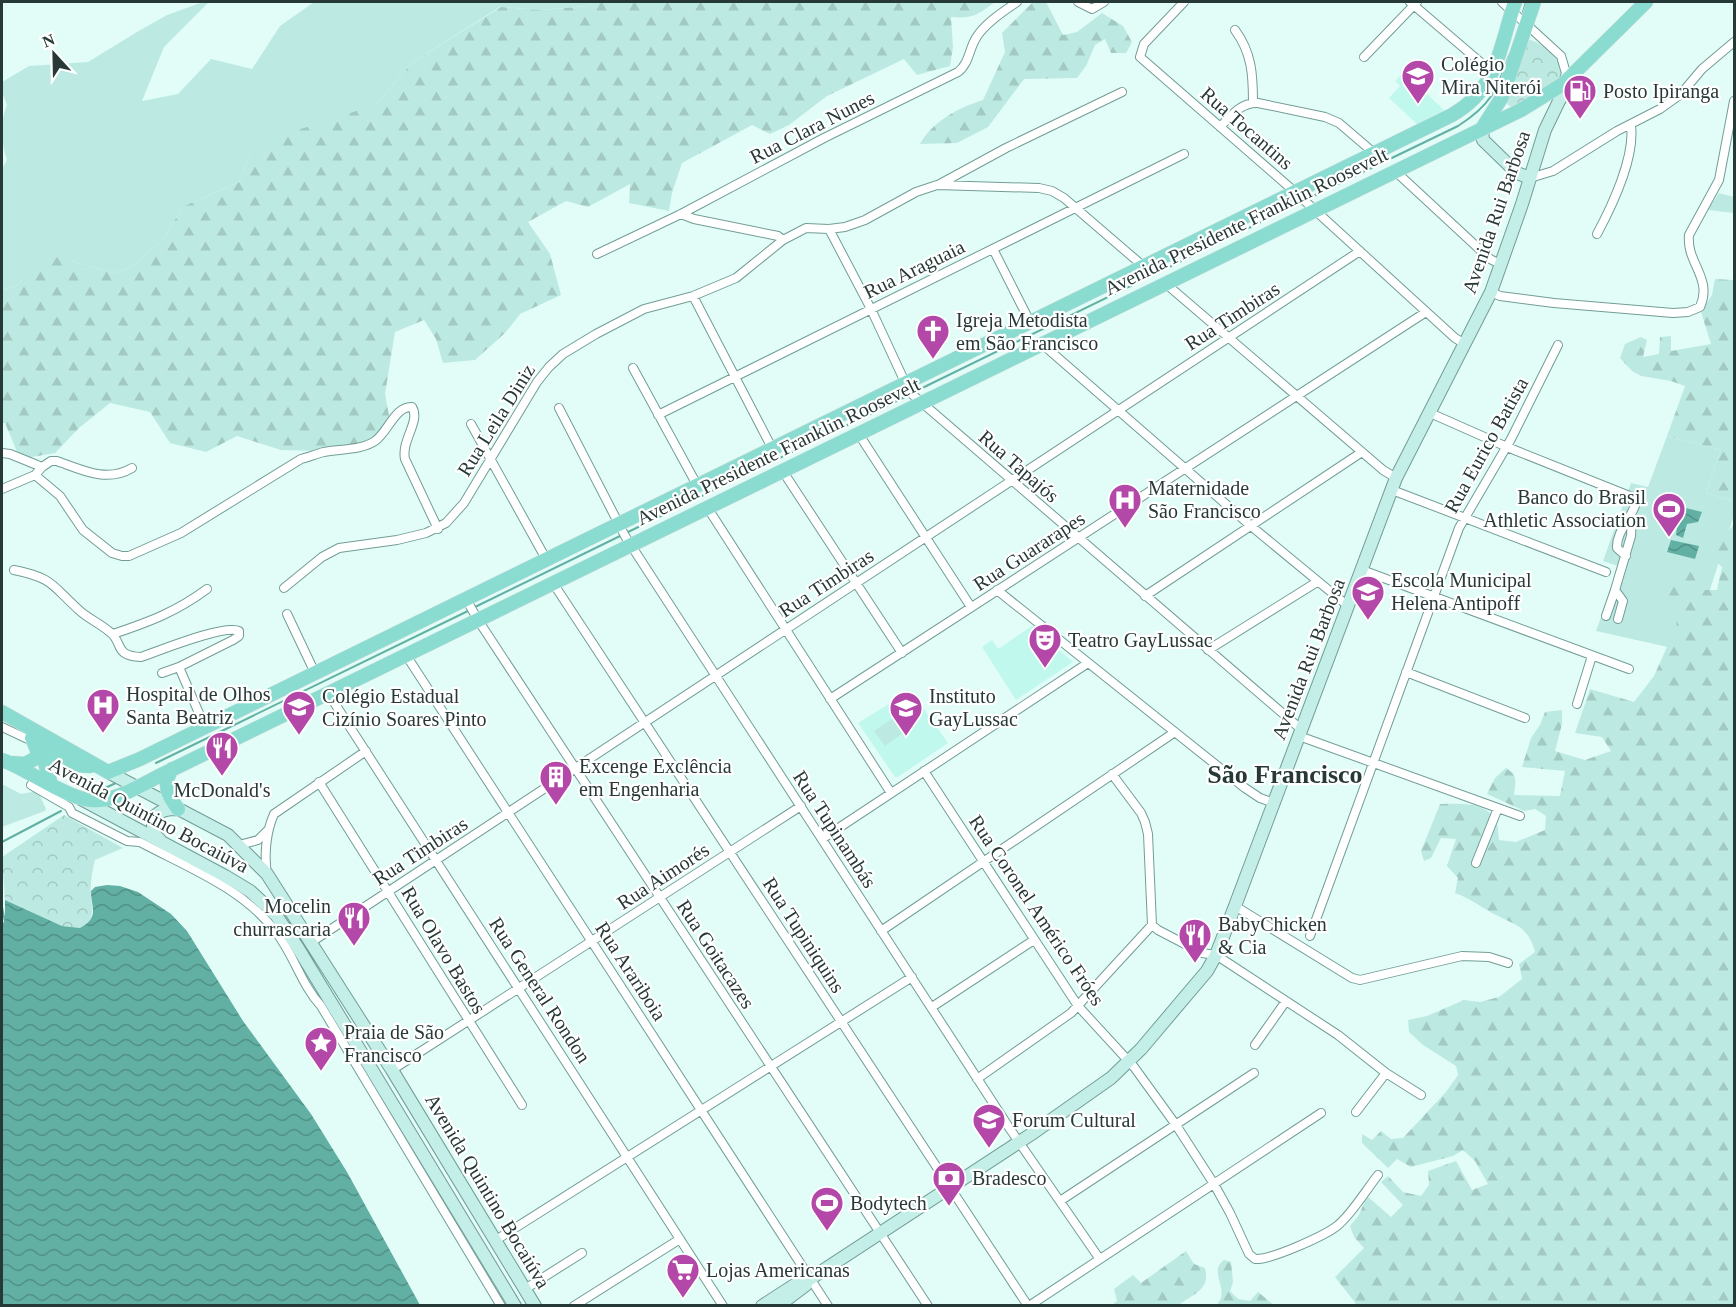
<svg xmlns="http://www.w3.org/2000/svg" width="1736" height="1307" font-family="Georgia,serif">
<defs>
<pattern id="forest-firs" width="22" height="20" patternUnits="userSpaceOnUse" patternTransform="scale(1.5)"><rect width="22" height="20" fill="#bceae2"/><path d="M5 1l3.5 6h-7zM16 11l3.5 6h-7z" fill="#a2c9c2"/></pattern>
<pattern id="park-crowns" width="20" height="18" patternUnits="userSpaceOnUse" patternTransform="scale(1.5)"><rect width="20" height="18" fill="#bceae2"/><path d="M2 6a3 3 0 1 1 6 0M12 15a3 3 0 1 1 6 0" fill="none" stroke="#a2c9c2"/></pattern>
<pattern id="water-waves" width="16" height="10" patternUnits="userSpaceOnUse" patternTransform="scale(1.5)"><rect width="16" height="10" fill="#62b0a3"/><path d="M0 5q4-4 8 0t8 0" fill="none" stroke="#519086"/></pattern>
</defs>
<rect width="100%" height="100%" fill="#e2fdf8"/>
<path fill="#c0f8ee" d="M1404 72 1446 112 1418 125 1389 98 1400 86 1395 81Z
M1032 626 1073 662 1016 700 982 647 992 640 998 649Z
M905 694 910 702 917 699 948 743 898 777H895L858 723Z"/>
<path fill="#bceae2" d="M203 2H209L164 47 142 101 178 94 211 59 252 69 280 26 314 2H594L588 6 540 10 500 7 413 62 377 103 249 157 239 182 182 207 164 239 131 267 113 273 71 261 32 269 18 285 2 290V169L7 160C1 143 0 121 7 105L2 92V82L29 66 88 62 137 32 167 15Z
M1667 436 1721 450 1706 493 1734 501V515L1690 652 1596 631 1613 583H1618L1624 568 1603 561 1631 483 1648 487Z
M899 714 909 729 885 746 874 731Z
M2 784 21 794 38 791 46 809 45 811 2 827Z"/>
<path fill="url(#forest-firs)" d="M594 2H995C977 15 973 19 951 17L953 47 950 66 917 75 904 59 827 96 789 125 770 134 752 125 682 163 672 193 669 211 629 203 630 184 588 207 566 201 528 222 550 254 561 295 520 314 506 332 475 360 443 363 436 339 424 320 395 332 385 394 390 421 369 440 321 451 281 450 237 436 206 452 170 443 150 412 110 403 79 428 55 453 20 459 5 423H2V290L18 285 31 269 65 254 71 261 113 273 131 267 164 239 182 207 239 182 249 157 294 131 340 117 377 103 413 62 501 7 540 10 588 6Z
M1033 2H1046L1063 35 1077 32 1102 13 1123 26 1132 42 1126 53H1111L1105 39 1095 45 1086 66 1077 78 1024 79 988 127 957 143 920 144C933 121 958 108 983 100L1005 52 1002 33Z
M1719 193 1734 197V213L1708 210Z
M1734 270V501L1706 493 1721 450 1667 436 1685 386 1671 381 1641 376 1632 371 1620 358 1625 344 1641 337 1647 340 1643 357 1659 354 1660 337 1671 336V351L1711 344 1701 312 1712 295 1715 279 1733 280Z
M1734 524V1305H1356L1354 1301 1335 1277 1364 1248 1354 1237 1350 1226 1359 1215 1367 1196 1391 1217 1403 1205 1381 1182 1388 1176 1403 1192 1421 1196 1429 1185 1428 1171 1456 1161 1472 1190 1488 1184 1475 1161 1463 1150 1453 1156 1411 1167 1397 1159 1388 1168 1362 1143V1134L1372 1140 1381 1131 1391 1139 1403 1138 1446 1092 1458 1075 1456 1066 1423 1045 1409 1032 1408 1020 1427 1016 1464 1000 1480 1002 1499 997 1522 979 1519 964 1535 952C1528 925 1514 925 1492 913 1480 906 1469 898 1455 893L1458 878 1447 866 1456 839 1441 838 1431 858 1424 861 1421 851 1440 804C1458 804 1488 801 1496 822 1499 827 1498 834 1499 840L1516 842 1545 830 1546 816 1535 809 1524 811 1487 794 1495 778 1506 768C1519 776 1515 782 1514 795L1560 796 1565 771 1522 767 1531 738 1540 725 1545 712 1562 710V724L1555 751 1585 760 1611 751 1602 737 1575 733 1590 689 1634 702 1654 676 1667 647 1676 637 1677 615 1661 598 1667 580 1692 569 1699 590H1717L1722 567 1709 556Z
M1186 1251 1194 1264 1205 1268C1211 1291 1192 1294 1179 1305H1112L1117 1301 1114 1289 1133 1275 1141 1283Z
M1224 1260 1231 1262 1233 1282 1230 1291 1238 1299 1250 1301 1258 1292 1274 1305H1216C1232 1291 1207 1272 1224 1260Z"/>
<path fill="url(#park-crowns)" d="M1530 40C1539 41 1556 56 1560 65 1562 71 1561 75 1559 80L1514 108 1508 105 1506 99 1527 41Z
M64 815 123 848 95 860C92 871 90 884 91 895 92 910 96 919 80 928L62 926 5 900 2 857Z"/>
<path fill="url(#water-waves)" d="M1686 508 1702 512 1698 522 1687 524 1683 538 1676 535 1677 525Z
M1671 540 1699 546 1695 559 1667 552Z
M107 885 120 886 138 892 171 914 187 931 243 1021 311 1114 347 1172 420 1305H2V924L5 921V900L62 926 80 928C100 917 91 908 91 891L95 887Z"/>
<g fill="none" stroke-linecap="round" stroke-linejoin="round">
<path stroke="#62b0a3" stroke-width="2" d="M1523 12 1526 2
M1307 199 1458 126C1491 105 1497 90 1509 55
M914 392 1302 202
M626 533 909 395
M475 607 620 536
M156 763 470 610
M103 789 118 782
M2 842 61 811
M2 907 5 922"/>
<g stroke="#729d96" stroke-width="10">
<path id="street" d="M1078 2 1092 9 1104 2
M1184 2 1144 44 1140 57 1295 192 1455 338 1465 344
M1410 2 1493 73
M1502 2 1561 56 1566 73 1563 83
M1235 30C1252 53 1253 75 1253 103
M1364 57 1417 2
M1220 127C1231 116 1241 102 1258 103L1325 117 1339 123 1374 153
M1394 170 1490 259 1502 265
M1530 178 1553 171 1617 131 1660 109 1681 94 1702 69 1734 42
M938 185 1006 148 1122 92
M681 214 694 219 778 236 783 240
M829 229 871 309 903 378 906 389 1302 730
M1597 234C1612 206 1635 157 1631 126
M993 249 1030 322
M597 254 681 214 824 138 958 72C969 64 969 49 976 38 984 24 1004 11 1017 2
M1165 283 1383 470 1396 478
M1491 292 1500 296 1554 303 1673 313 1688 312 1700 307C1713 278 1686 263 1689 235L1719 180 1734 101
M693 296 772 448
M1041 343 1251 526 1348 606
M633 368 697 485
M559 408 625 536 1010 1129 1099 1258
M1430 413 1507 447 1632 497 1636 503C1631 519 1616 532 1617 548L1626 556
M658 415 1184 154
M471 424 546 559
M858 433 971 607
M2 453 10 454 42 467 35 475 2 489
M42 467 51 461H57C82 470 107 483 132 468
M782 470 902 653
M35 475 60 496 83 530 112 553 122 556H129L181 533 301 459C309 457 316 454 324 452 340 449 362 450 375 441 388 432 395 406 412 407 421 421 401 440 405 459L438 529
M1392 490 1606 572
M707 507 891 793
M14 570C54 578 52 586 80 611 89 619 101 624 111 633 123 643 114 656 141 657 159 651 224 624 239 631V636L233 640 179 667 162 673
M1362 570 1629 669
M553 583 1028 1306
M284 588 322 557 339 548 397 540 426 533 446 523 464 503 537 382 549 367 563 354 596 334 644 309 693 296 736 278 783 240 806 228 829 229 845 227 865 220 916 192 937 185 1039 188 1052 191 1064 198 1143 266
M997 590 1245 788 1260 798 1274 803
M1145 596 1362 452
M466 599 478 620 928 1306
M287 614 315 673
M1606 616 1615 590
M1618 619 1623 601 1615 590 1631 536 1632 517
M113 634C149 622 176 612 207 589
M1208 650 1317 582
M406 655 828 1306
M179 667 205 727
M1406 672 1525 718
M328 693 723 1306
M830 699 1426 312
M1577 704 1592 656
M2 727 34 742
M1299 736 1520 816
M924 771 1078 1006 1134 1067 1176 1125 1214 1184 1230 1213 1249 1254 1255 1259C1271 1260 1324 1236 1337 1226 1352 1214 1366 1190 1378 1175
M1112 774 1141 813 1145 822 1148 834 1152 925 1158 930 1202 953 1216 955 1338 1035 1386 1073 1421 1095
M319 782 522 1105
M31 785 69 807 72 813 127 841 140 842C187 867 243 888 276 932 294 955 301 984 321 1006L501 1306
M822 839 1088 663
M239 845 258 840 268 830
M1476 863 1498 808
M267 874C264 855 266 832 274 814L366 751
M1235 906 1352 978 1360 980 1462 956 1489 957 1508 963
M881 931 1175 732
M1310 936 1459 528 1511 439 1558 345
M310 943 1360 251
M932 1007 1034 940
M1255 1045 1286 1001
M392 1070 801 806
M977 1079 1071 1013 1152 925
M1356 1112 1386 1073
M1060 1201 1254 1073
M496 1240 912 977
M525 1289 582 1253
M574 1306 680 1239
M1029 1306 1321 1113"/>
</g>
<g stroke="#729d96" stroke-width="14">
<path id="secondary" d="M1482 129 1483 140 1517 173 1530 178
M108 772 228 835 267 874 392 1070 535 1306
M81 799 225 876 250 891 276 915 298 948 515 1306
M160 840 153 833V818C160 810 167 809 178 809
M762 1306 799 1282 810 1279 1030 1135 1111 1078 1141 1049 1207 971 1216 955 1235 906 1396 478 1491 292 1522 204 1545 130 1559 101 1573 78
M778 1306 806 1285"/>
</g>
<g stroke="#dcdfdf" stroke-width="15">
<path id="primary" d="M1483 127 1502 97 1534 2
M2 712 108 772 140 759 1452 115C1499 88 1499 48 1515 2
M34 743C52 752 69 767 90 766
M40 746 51 784
M2 760C29 769 72 804 100 800 121 798 143 784 161 775L1521 110 1563 84 1646 2
M13 763 25 764 36 758 38 753 32 738
M172 769C162 785 168 795 178 809"/>
</g>
<use href="#street" stroke="#fff" stroke-width="8"/>
<use href="#secondary" stroke="#c4eee8" stroke-width="12"/>
<use href="#primary" stroke="#8adcd1" stroke-width="14"/>
</g>
<defs>
<g id="school-pin" transform="scale(1.725)"><path d="M0 17L-7.5 6A9.5 9.5 0 1 1 7.5 6Z" fill="#b448a8" stroke="#fff"/><path d="M0-5L7-2L0 1L-7-2ZM-4 1L0 2.5L4 1V4Q0 6-4 4Z" fill="#fff"/></g>
<g id="fuel-pin" transform="scale(1.725)"><path d="M0 17L-7.5 6A9.5 9.5 0 1 1 7.5 6Z" fill="#b448a8" stroke="#fff"/><path d="M-5.5-6h7V0h2V4h1.3V-2.5L3-4.5l.8-.8L6-3V5H2.5V1h-1V6h-7ZM-4.2-4.7v3.2H.2V-4.7Z" fill="#fff"/></g>
<g id="church-pin" transform="scale(1.725)"><path d="M0 17L-7.5 6A9.5 9.5 0 1 1 7.5 6Z" fill="#b448a8" stroke="#fff"/><path d="M-1.2-6h2.4v3.5h3.3v2.4h-3.3V6h-2.4V-.1h-3.3v-2.4h3.3Z" fill="#fff"/></g>
<g id="hospital-pin" transform="scale(1.725)"><path d="M0 17L-7.5 6A9.5 9.5 0 1 1 7.5 6Z" fill="#b448a8" stroke="#fff"/><path d="M-5-5h3v3.5h4V-5h3V5h-3V1.5h-4V5h-3Z" fill="#fff"/></g>
<g id="stadium-pin" transform="scale(1.725)"><path d="M0 17L-7.5 6A9.5 9.5 0 1 1 7.5 6Z" fill="#b448a8" stroke="#fff"/><path d="M0-5a6.5 5 0 1 0 0 10a6.5 5 0 1 0 0-10ZM-3.5-1.8h7v3.6h-7Z" fill="#fff"/></g>
<g id="theatre-pin" transform="scale(1.725)"><path d="M0 17L-7.5 6A9.5 9.5 0 1 1 7.5 6Z" fill="#b448a8" stroke="#fff"/><path d="M-5-5.5Q0-4 5-5.5V0Q5 5 0 6Q-5 5-5 0ZM-3.3-2.5H-1v1.5H-3.3ZM1-2.5H3.3v1.5H1ZM-2.8 1Q0 5.5 2.8 1Z" fill="#fff"/></g>
<g id="restaurant-pin" transform="scale(1.725)"><path d="M0 17L-7.5 6A9.5 9.5 0 1 1 7.5 6Z" fill="#b448a8" stroke="#fff"/><path d="M-5-6h1v4h1v-4h1v4h1v-4h1v5L-1.5 .5V6h-2V.5L-5-1ZM5-6V6H3V1.5H1.5Q1.5-4 5-6Z" fill="#fff"/></g>
<g id="building-pin" transform="scale(1.725)"><path d="M0 17L-7.5 6A9.5 9.5 0 1 1 7.5 6Z" fill="#b448a8" stroke="#fff"/><path d="M-4-6H4V6H1V3H-1V6H-4ZM-2.5-4.3h1.7v1.8h-1.7ZM.8-4.3h1.7v1.8H.8ZM-2.5-1h1.7V.8h-1.7ZM.8-1h1.7V.8H.8Z" fill="#fff"/></g>
<g id="sight-pin" transform="scale(1.725)"><path d="M0 17L-7.5 6A9.5 9.5 0 1 1 7.5 6Z" fill="#b448a8" stroke="#fff"/><path d="M0-6L1.8-2.2L6-1.7L2.9 1.2L3.7 5.4L0 3.3L-3.7 5.4L-2.9 1.2L-6-1.7L-1.8-2.2Z" fill="#fff"/></g>
<g id="bank-pin" transform="scale(1.725)"><path d="M0 17L-7.5 6A9.5 9.5 0 1 1 7.5 6Z" fill="#b448a8" stroke="#fff"/><path d="M-6-4H6V4H-6ZM0-2.3a2.3 2.3 0 1 0 0 4.6a2.3 2.3 0 1 0 0-4.6Z" fill="#fff"/></g>
<g id="supermarket-pin" transform="scale(1.725)"><path d="M0 17L-7.5 6A9.5 9.5 0 1 1 7.5 6Z" fill="#b448a8" stroke="#fff"/><path d="M-6-5.5h2.5l.6 2H6L4.5 2H-2.5L-4.4-4H-6ZM-1.5 3.2a1.3 1.3 0 1 0 .1 0ZM3 3.2a1.3 1.3 0 1 0 .1 0Z" fill="#fff"/></g>
</defs>
<g fill-rule="evenodd">
<use href="#school-pin" x="1418" y="76"/>
<use href="#fuel-pin" x="1580" y="91"/>
<use href="#church-pin" x="933" y="331"/>
<use href="#hospital-pin" x="1125" y="500"/>
<use href="#stadium-pin" x="1669" y="509"/>
<use href="#school-pin" x="1368" y="592"/>
<use href="#theatre-pin" x="1045" y="640"/>
<use href="#hospital-pin" x="103" y="705"/>
<use href="#school-pin" x="299" y="707"/>
<use href="#school-pin" x="906" y="708"/>
<use href="#restaurant-pin" x="222" y="748"/>
<use href="#building-pin" x="556" y="777"/>
<use href="#restaurant-pin" x="354" y="918"/>
<use href="#restaurant-pin" x="1195" y="935"/>
<use href="#sight-pin" x="321" y="1043"/>
<use href="#school-pin" x="989" y="1120"/>
<use href="#bank-pin" x="949" y="1178"/>
<use href="#stadium-pin" x="827" y="1203"/>
<use href="#supermarket-pin" x="683" y="1270"/>
</g>
<g text-anchor="middle" dominant-baseline="central" stroke-width="4.5" stroke-linejoin="round" paint-order="stroke">
<g font-size="20" fill="#273936" stroke="#fff" text-anchor="start">
<text x="1441" y="64">Colégio<tspan x="1441" dy="23">Mira Niterói</tspan></text>
<text x="1603" y="91">Posto Ipiranga</text>
<text x="956" y="320">Igreja Metodista<tspan x="956" dy="23">em São Francisco</tspan></text>
<text x="1148" y="488">Maternidade<tspan x="1148" dy="23">São Francisco</tspan></text>
<text x="1646" y="497" text-anchor="end">Banco do Brasil<tspan x="1646" dy="23">Athletic Association</tspan></text>
<text x="1391" y="580">Escola Municipal<tspan x="1391" dy="23">Helena Antipoff</tspan></text>
<text x="1068" y="640">Teatro GayLussac</text>
<text x="126" y="694">Hospital de Olhos<tspan x="126" dy="23">Santa Beatriz</tspan></text>
<text x="322" y="696">Colégio Estadual<tspan x="322" dy="23">Cizínio Soares Pinto</tspan></text>
<text x="929" y="696">Instituto<tspan x="929" dy="23">GayLussac</tspan></text>
<text x="579" y="766">Excenge Exclência<tspan x="579" dy="23">em Engenharia</tspan></text>
<text x="222" y="790" text-anchor="middle">McDonald's</text>
<text x="331" y="906" text-anchor="end">Mocelin<tspan x="331" dy="23">churrascaria</tspan></text>
<text x="1218" y="924">BabyChicken<tspan x="1218" dy="23">&amp; Cia</tspan></text>
<text x="344" y="1032">Praia de São<tspan x="344" dy="23">Francisco</tspan></text>
<text x="1012" y="1120">Forum Cultural</text>
<text x="972" y="1178">Bradesco</text>
<text x="850" y="1203">Bodytech</text>
<text x="706" y="1270">Lojas Americanas</text>
</g>
<g font-size="20" fill="#273936" stroke="#fff">
<text transform="translate(812 127) rotate(-27)">Rua Clara Nunes</text>
<text transform="translate(1247 128) rotate(41)">Rua Tocantins</text>
<text transform="translate(1496 212) rotate(-71)">Avenida Rui Barbosa</text>
<text transform="translate(1246 221) rotate(-26)">Avenida Presidente Franklin Roosevelt</text>
<text transform="translate(914 269) rotate(-26)">Rua Araguaia</text>
<text transform="translate(1232 316) rotate(-33)">Rua Timbiras</text>
<text transform="translate(496 420) rotate(-58)">Rua Leila Diniz</text>
<text transform="translate(1486 445) rotate(-61)">Rua Eurico Batista</text>
<text transform="translate(778 451) rotate(-26)">Avenida Presidente Franklin Roosevelt</text>
<text transform="translate(1019 466) rotate(41)">Rua Tapajós</text>
<text transform="translate(1029 551) rotate(-33)">Rua Guararapes</text>
<text transform="translate(826 583) rotate(-33)">Rua Timbiras</text>
<text transform="translate(1308 659) rotate(-69)">Avenida Rui Barbosa</text>
<text transform="translate(149 815) rotate(28)">Avenida Quintino Bocaiúva</text>
<text transform="translate(835 829) rotate(57)">Rua Tupinambás</text>
<text transform="translate(420 851) rotate(-33)">Rua Timbiras</text>
<text transform="translate(663 876) rotate(-33)">Rua Aimorés</text>
<text transform="translate(1037 910) rotate(56)">Rua Coronel Américo Fróes</text>
<text transform="translate(804 935) rotate(57)">Rua Tupiniquins</text>
<text transform="translate(444 950) rotate(59)">Rua Olavo Bastos</text>
<text transform="translate(716 954) rotate(57)">Rua Goitacazes</text>
<text transform="translate(631 971) rotate(57)">Rua Arariboia</text>
<text transform="translate(540 990) rotate(57)">Rua General Rondon</text>
<text transform="translate(488 1191) rotate(59)">Avenida Quintino Bocaiúva</text>
</g>
<g font-size="26" font-weight="bold" fill="#273936" stroke="#fff">
<text x="1285" y="774">São Francisco</text>
</g>
</g>
<rect width="1736" height="1307" fill="none" stroke="#273936" stroke-width="6"/>
<g transform="translate(54 54) rotate(338)" stroke="#ffffff" stroke-width="4.5" paint-order="stroke">
<path d="M0-4.5L10 22L0 15L-10 22Z" fill="#273936"/>
<text y="-9" font-size="16" font-weight="bold" text-anchor="middle" fill="#273936">N</text>
</g>
</svg>
